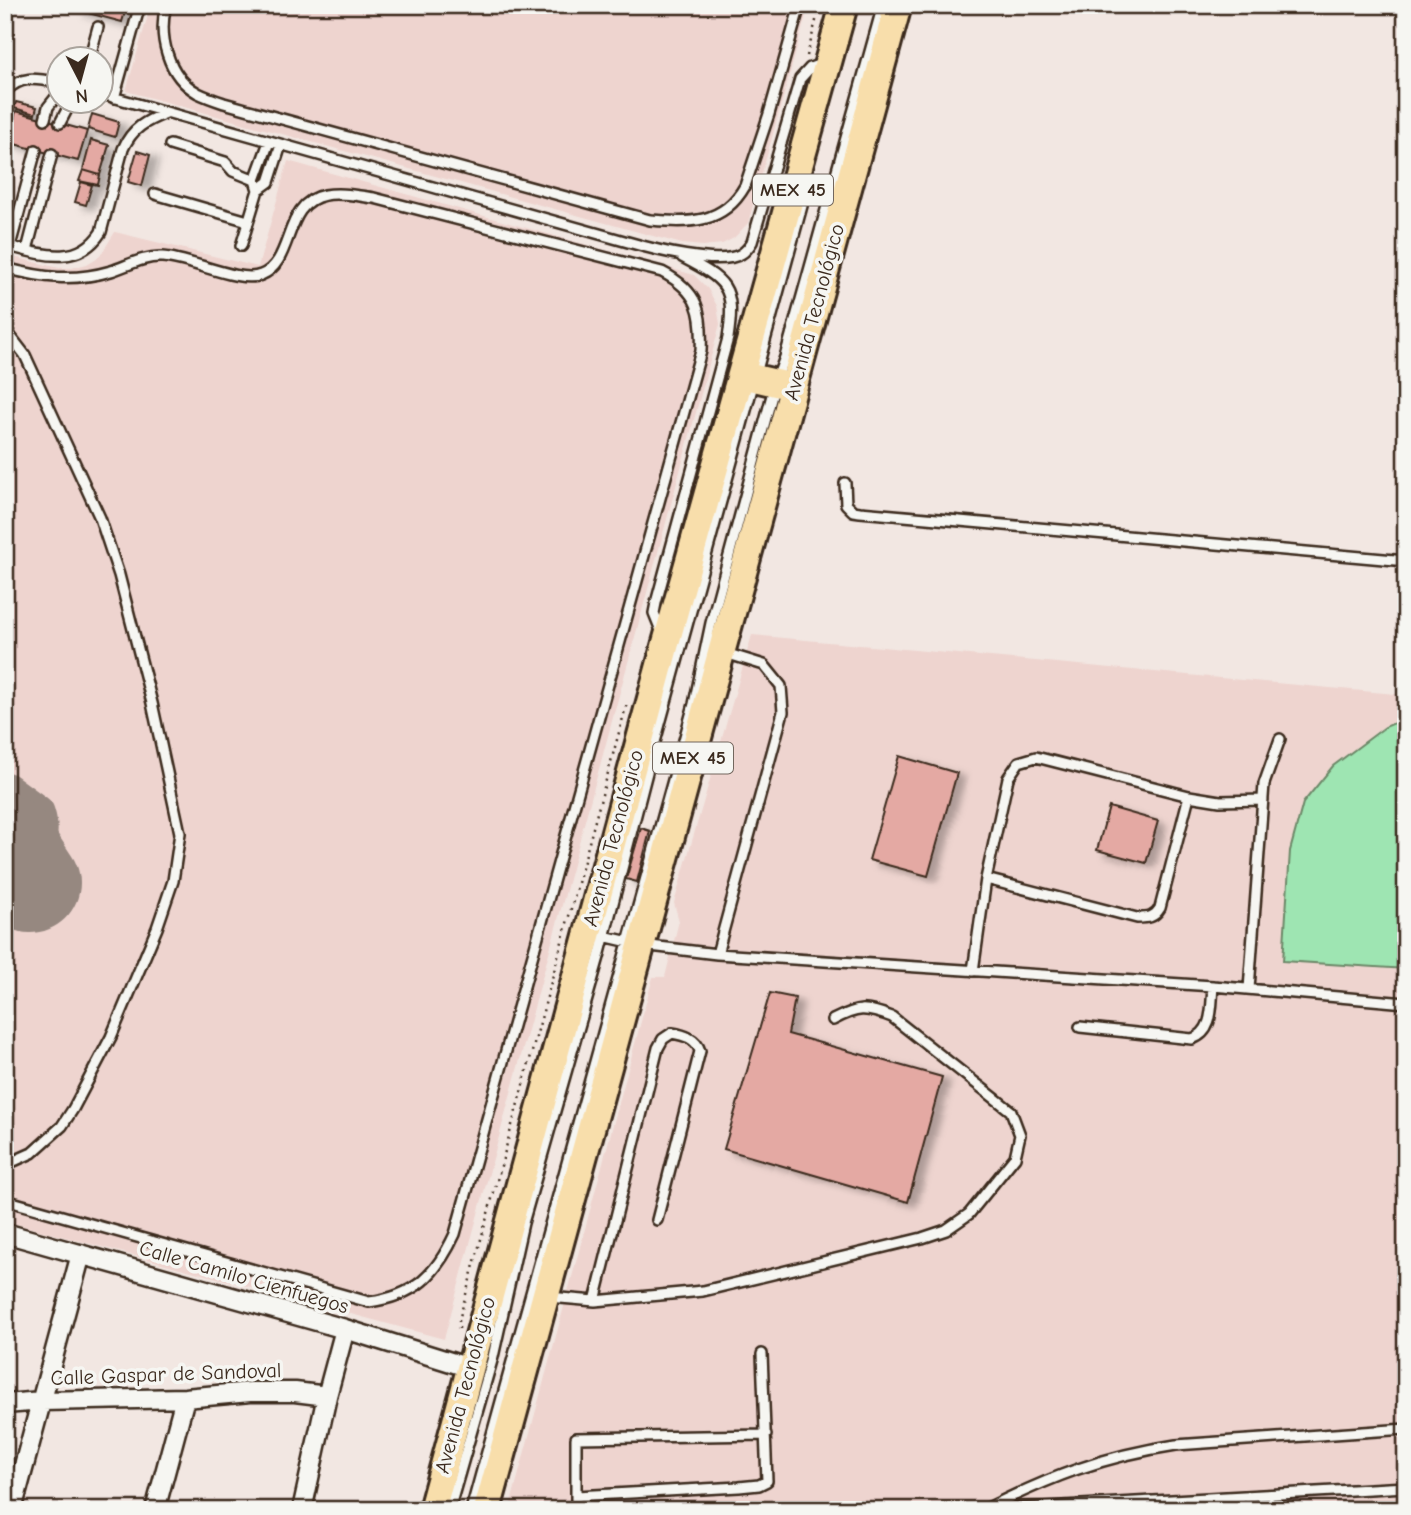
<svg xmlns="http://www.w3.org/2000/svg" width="1411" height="1515" font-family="'Comic Neue',sans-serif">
<defs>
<filter id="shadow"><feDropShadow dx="8" dy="4.5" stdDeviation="3.5" flood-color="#0004"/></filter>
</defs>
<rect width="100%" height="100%" fill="#f2e7e2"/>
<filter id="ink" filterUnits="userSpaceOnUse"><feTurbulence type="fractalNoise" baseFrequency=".0143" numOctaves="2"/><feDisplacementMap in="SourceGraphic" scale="14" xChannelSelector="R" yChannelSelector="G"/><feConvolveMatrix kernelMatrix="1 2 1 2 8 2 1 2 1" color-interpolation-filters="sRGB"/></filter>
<g filter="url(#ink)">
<path fill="#eed4cf" d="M151 5H809L748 223 734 238 722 244 703 246 682 244 126 91Z
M288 161 694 275 708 289 717 306 720 324 444 1339 5 1221V255L59 268H72L87 264 100 256 115 232 258 267Z
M752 635 1406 695V1510H509L653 977H665L679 921 674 903Z"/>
<path fill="#9ee5b2" stroke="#6c8868" stroke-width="2" d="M1406 718V969L1283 961 1290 851 1303 803 1333 766 1385 727Z"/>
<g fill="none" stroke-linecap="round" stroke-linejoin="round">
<path stroke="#968880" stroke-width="40" d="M5 792 35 814C43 839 32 862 5 865"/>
<path stroke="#968880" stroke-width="100" d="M5 845 30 883"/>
</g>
<path fill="#e4a9a3" stroke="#3b2a1e" stroke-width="2" filter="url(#shadow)" d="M78 5H127L122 22 77 10Z
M16 102 37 107 35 114 14 108Z
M16 111 87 131 78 161 7 142Z
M92 114 119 122 115 137 88 129Z
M91 140 109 145 100 175 83 170Z
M137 151 150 155 142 186 128 182Z
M83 170 100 175 98 185 79 181Z
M81 182 92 185 86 205 75 202Z
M899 756 957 773 928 876 869 860Z
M1109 807 1158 821 1146 863 1097 850Z
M641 828 650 831 637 882 626 879Z
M770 993 795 998 788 1034 942 1077 908 1202 724 1149Z"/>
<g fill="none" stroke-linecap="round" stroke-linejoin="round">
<g stroke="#3b2a1e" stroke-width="14">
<path id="lane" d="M166 5C158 36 167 76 198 93 206 97 215 100 224 103L650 220C689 223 723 225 745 186L769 114 800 5
M89 60 98 27
M5 92C21 74 39 79 60 83
M102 94 628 242C652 249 719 267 741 254 746 251 749 247 752 242L800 79 810 68 824 63
M114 98 140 5
M45 119 48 107 60 92
M60 123 71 102
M170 145 225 162 233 171 255 180
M258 190 269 182 281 145
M155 194 248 221
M5 245C40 254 78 268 101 232L123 149C132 128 146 121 166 113
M10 246 36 150
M241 246 258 190 255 180 269 142
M27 250 52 154
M5 268C43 278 73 282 111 271 127 266 144 256 162 257 189 258 240 284 261 275 295 262 282 203 325 195 341 192 358 196 374 198L662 272C699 291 703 313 701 351L455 1234C436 1275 415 1296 369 1302L5 1200
M5 329 25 355 100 518 119 575 152 703 180 833 173 881 157 928 111 1037 73 1109 62 1126 32 1153 5 1165
M845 483 846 504 853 511 860 512 1406 561
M662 633 654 613 656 603 728 338C736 286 726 280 682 257
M986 879 1008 778 1019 762 1036 757 1189 796
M599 935 642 945 717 954 1213 986 1406 1003
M717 954 783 712 781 686 764 665 722 652
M973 971 986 879 1137 918C1148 918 1154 918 1160 908L1189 796 1220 801 1263 800
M1249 989 1264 784 1280 739
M1080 1027 1192 1039C1214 1032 1211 1006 1213 986
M549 1297 595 1301 703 1291 922 1238 946 1230 969 1214 1015 1157 1020 1135 1011 1111 892 1017C865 1007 858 1007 833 1020
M595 1301 658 1048 663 1039 672 1033C684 1035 696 1038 700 1051L657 1220
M576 1496V1438L766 1435
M449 1510 493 1357 523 1223 599 957 652 753 802 206
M471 1510 694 704 711 623 775 384 785 357 883 5
M576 1510V1496L739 1487 759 1485 767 1481 762 1354
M984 1510C1050 1477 1103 1456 1176 1445L1406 1429
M990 1510 1406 1487"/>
</g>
<g stroke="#3b2a1e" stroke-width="23">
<path id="street" d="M5 1233 345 1329 470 1368
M5 1404 42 1401 185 1398 250 1392H295L327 1396
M12 1510 81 1254
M155 1510 185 1398
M302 1510 327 1396 345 1329"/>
</g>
<g stroke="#3b2a1e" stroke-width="32">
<path id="primary" d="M742 375 793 387
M432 1510 666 643 844 5
M487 1510 898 5"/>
</g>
<path stroke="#3b2a1e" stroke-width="2.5" stroke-dasharray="2 5" stroke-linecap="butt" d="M807 56 820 5
M459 1329V1320L627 703"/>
<use href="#lane" stroke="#f6f6f2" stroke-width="9"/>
<use href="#street" stroke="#f6f6f2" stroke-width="18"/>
<use href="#primary" stroke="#f8deab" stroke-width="26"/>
</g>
</g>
<g text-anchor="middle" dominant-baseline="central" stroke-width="7" stroke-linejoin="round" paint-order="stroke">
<g fill="#f6f6f2" stroke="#73675e" stroke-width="2">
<rect x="753" y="174.5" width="80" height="31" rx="5"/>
<rect x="653" y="742.5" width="80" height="31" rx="5"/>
</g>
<g font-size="19" font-weight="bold" fill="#3b2a1e">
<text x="793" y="190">MEX 45</text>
<text x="693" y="758">MEX 45</text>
</g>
<g font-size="21" fill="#3b2a1e" stroke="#f6f6f2">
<text transform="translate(814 312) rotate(-75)">Avenida Tecnológico</text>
<text transform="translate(613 838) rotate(-75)">Avenida Tecnológico</text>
<text transform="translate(244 1277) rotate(16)">Calle Camilo Cienfuegos</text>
<text transform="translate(166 1374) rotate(-2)">Calle Gaspar de Sandoval</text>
<text transform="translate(465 1385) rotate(-75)">Avenida Tecnológico</text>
</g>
</g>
<rect width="1411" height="1515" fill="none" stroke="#f6f6f2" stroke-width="28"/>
<rect x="14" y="14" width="1383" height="1487" fill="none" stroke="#3b2a1e" stroke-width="2.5" filter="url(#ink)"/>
<g transform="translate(80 80) rotate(174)"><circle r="33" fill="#f6f6f2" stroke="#aba49d" stroke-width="2"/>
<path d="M0-5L12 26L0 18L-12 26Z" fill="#3b2a1e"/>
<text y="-10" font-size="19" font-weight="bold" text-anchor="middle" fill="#3b2a1e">N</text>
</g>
</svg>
